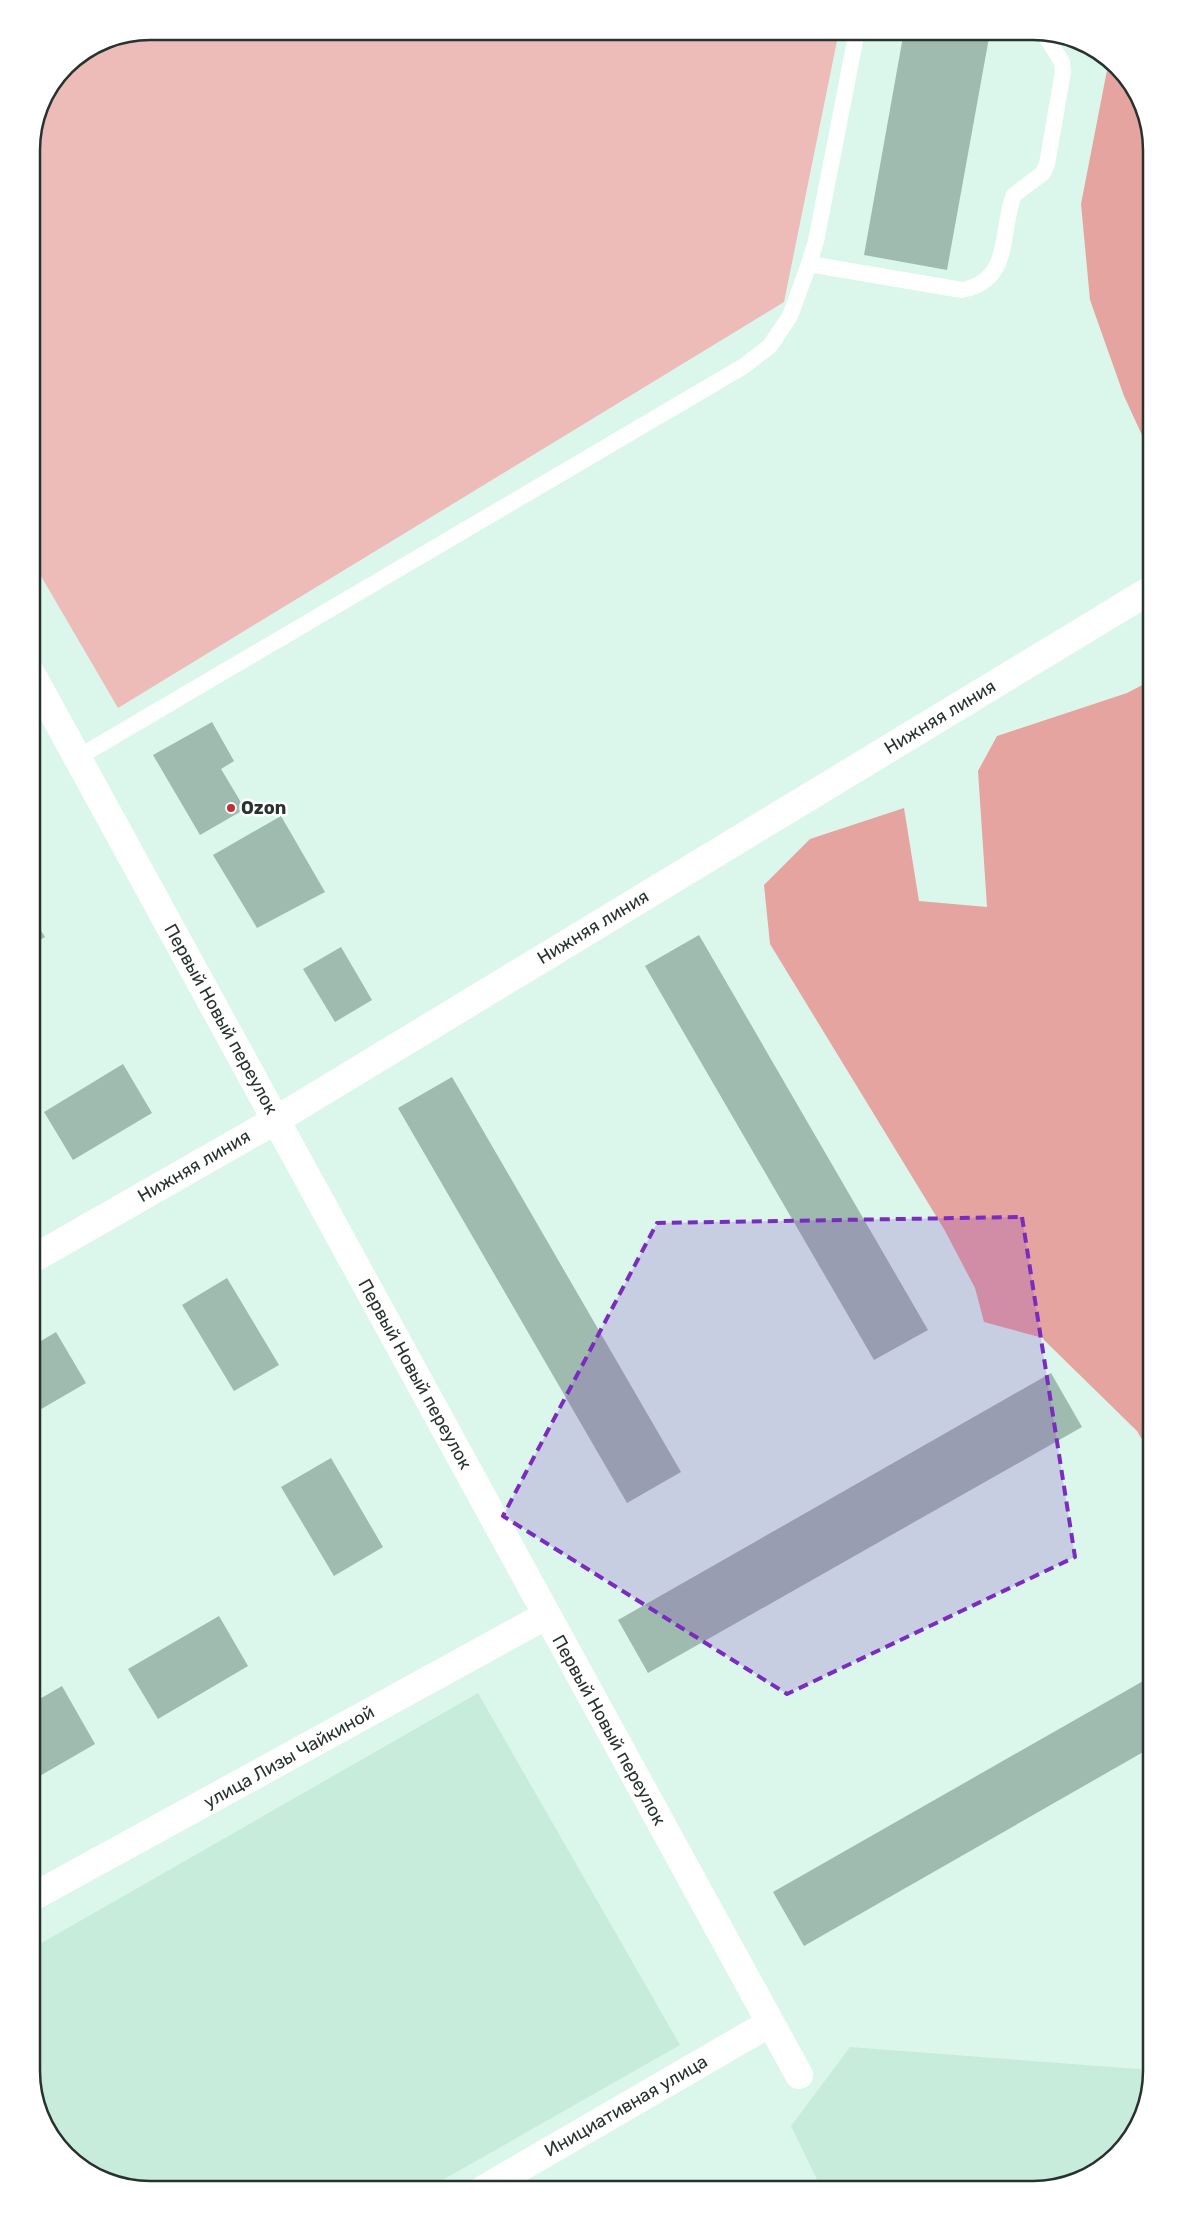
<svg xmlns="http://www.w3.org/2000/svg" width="1183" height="2221" font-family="Rubik,sans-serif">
<rect width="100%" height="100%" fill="#dbf7eb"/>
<path fill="#c8ecdc" d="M478 1693 680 2045 425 2190H143L84 2170 40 2117 31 2071V1949Z
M850 2047 1152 2070V2071L1132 2137 1079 2181 1033 2190H822L791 2126Z"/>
<path fill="#edbbb8" d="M150 31H839L784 302 118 708 31 559V143L40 104 66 66 105 40Z"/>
<path fill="#e6a4a0" d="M1109 60 1143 104 1152 150V457L1124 396 1090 300 1081 204Z
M1152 680V1457L1137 1431 1044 1340 1043 1338 984 1322 975 1288 944 1229 770 944 764 885 810 839 904 808 919 901 987 907 978 771 997 736 1127 693Z"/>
<path fill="#9fbaae" d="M904 31 990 32 947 270 864 255Z
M212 722 234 761 221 769 245 809 200 835 153 755Z
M281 816 325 892 257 928 213 855Z
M31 915 45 937 31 945Z
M699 935 928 1330 874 1360 645 966Z
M341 947 372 1000 335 1022 303 969Z
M123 1064 152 1113 73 1160 44 1112Z
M452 1077 681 1472 627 1503 398 1108Z
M227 1278 279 1365 234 1391 182 1305Z
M56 1332 86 1383 31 1415V1347Z
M1051 1373 1082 1427 648 1673 618 1620Z
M331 1458 383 1547 334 1576 281 1487Z
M219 1616 248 1666 158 1719 128 1669Z
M1152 1676V1747L804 1946 773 1892Z
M62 1686 95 1744 31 1781V1704Z"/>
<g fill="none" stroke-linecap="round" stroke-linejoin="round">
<path stroke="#fff" stroke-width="16" d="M809 264 962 290C1013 280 999 233 1014 195L1043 173 1047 164 1063 72 1062 62 1043 32
M77 758 744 366 770 346 790 316 809 264 816 241 857 31"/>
<path stroke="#fff" stroke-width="28" d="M31 673 799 2075
M31 1260 276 1120 1152 589
M31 1898 547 1615
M482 2190 770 2023"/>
</g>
<path fill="#7b2cbf" fill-opacity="0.2" stroke="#7b2cbf" stroke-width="4" stroke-dasharray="10 6" stroke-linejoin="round" d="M1022 1217 1075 1557 787 1694 503 1516 657 1223Z"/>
<circle fill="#c0303a" stroke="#fff" stroke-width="2" cx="231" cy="808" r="5"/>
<g text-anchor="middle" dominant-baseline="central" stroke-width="5" stroke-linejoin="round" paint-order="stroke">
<g font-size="18" fill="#28322e" stroke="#fff">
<text transform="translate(940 717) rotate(-31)">Нижняя линия</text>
<text transform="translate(593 927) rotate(-31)">Нижняя линия</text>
<text transform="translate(221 1019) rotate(61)">Первый Новый переулок</text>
<text transform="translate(194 1166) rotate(-30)">Нижняя линия</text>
<text transform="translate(415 1374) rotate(61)">Первый Новый переулок</text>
<text transform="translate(609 1730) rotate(61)">Первый Новый переулок</text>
<text transform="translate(289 1757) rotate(-29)">улица Лизы Чайкиной</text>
<text transform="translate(626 2106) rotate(-30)">Инициативная улица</text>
</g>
<g font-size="18" font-weight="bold" fill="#28322e" stroke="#fff" text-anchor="start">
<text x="241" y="808">Ozon</text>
</g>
</g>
<path d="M0 0H1183V2221H0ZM150 40H1033A110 110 0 0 1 1143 150V2071A110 110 0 0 1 1033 2181H150A110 110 0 0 1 40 2071V150A110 110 0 0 1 150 40Z" fill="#fff" fill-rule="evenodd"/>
<path fill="none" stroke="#28322e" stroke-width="2.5" d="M150 40H1033A110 110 0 0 1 1143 150V2071A110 110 0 0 1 1033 2181H150A110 110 0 0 1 40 2071V150A110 110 0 0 1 150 40Z"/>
</svg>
